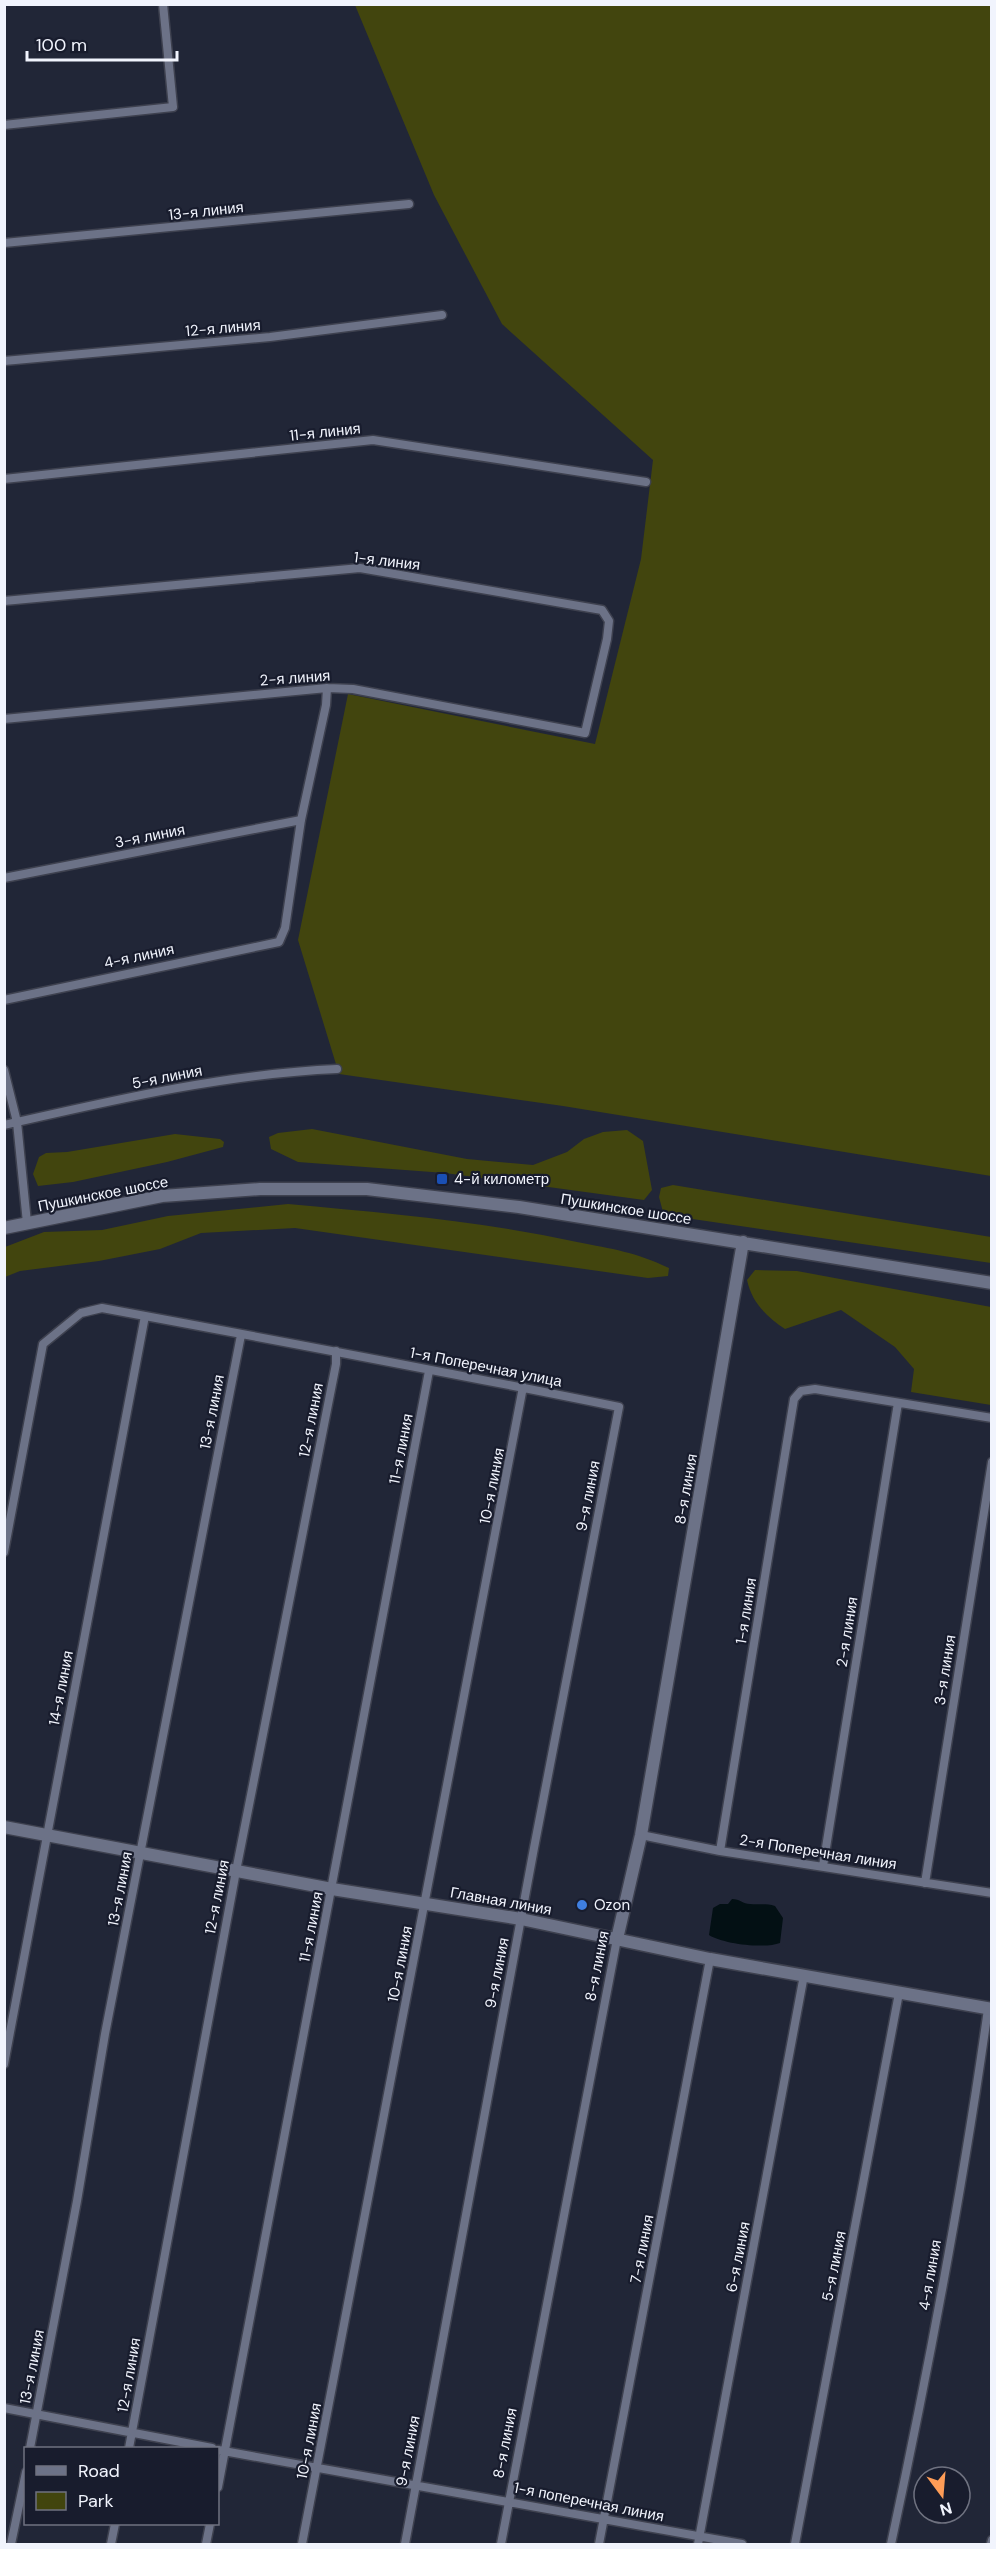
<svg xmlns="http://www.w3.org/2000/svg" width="996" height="2549" font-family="'DM Sans',sans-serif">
<rect width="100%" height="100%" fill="#212637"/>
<path fill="#42450e" d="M355 5H991V1176L563 1106 339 1074 298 940 348 694 595 744 641 559 653 460 502 324 434 195Z
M312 1129 467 1159 533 1165 567 1152 584 1139 603 1132 627 1130 643 1141 652 1190 644 1200 445 1173 298 1162 271 1149 269 1137 278 1133Z
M175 1134 220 1139 224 1142 223 1147 167 1162 73 1182 38 1186 33 1174 39 1157 46 1153 67 1152Z
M673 1185 991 1237V1263L679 1217 663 1212 659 1197 661 1188Z
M288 1204C385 1213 482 1221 577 1242 613 1249 635 1252 669 1268L668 1276 648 1278 295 1228 201 1233 160 1249 99 1261 20 1271 5 1277V1247L44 1232 102 1230 168 1216Z
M755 1270 797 1271 991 1307V1405L911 1392 914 1369 895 1347 841 1310 785 1329C767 1317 752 1303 747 1280Z"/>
<path fill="#031014" d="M732 1899C740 1899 743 1904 750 1904 759 1905 766 1903 775 1906L783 1918 780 1943C764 1949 723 1944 709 1935L713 1908 720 1904H728Z"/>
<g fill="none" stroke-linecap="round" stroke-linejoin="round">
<g stroke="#3e414f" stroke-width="11">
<path id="street" d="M4 125 173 107 163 4
M4 243 409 204
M4 361 270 337 442 315
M4 479 373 440 646 482
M4 601 360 568 602 610 609 621 607 639 585 733 353 689 327 688 4 719
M4 878 301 820
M4 1000 279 942 285 928 301 820 326 705 327 688
M4 1070 17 1122 27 1223
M4 1125C114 1100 224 1074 337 1069
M4 1552 43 1344 81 1313 102 1308C275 1340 447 1372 619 1407L534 1848 405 2544
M641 1835 720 1851 992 1893
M720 1851 794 1399 801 1391 815 1389 992 1418
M823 1866 898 1403
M925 1883 992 1462
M4 2064 145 1316
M4 2408 212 2448
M30 2448 77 2201 105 2034 241 1335
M129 2448 236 1871 336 1364V1351
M218 2450 742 2544
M218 2487 429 1371
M11 2544 26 2472
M111 2544 115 2524
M206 2544 210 2524
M302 2544 523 1387
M501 2544 617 1939
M599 2544 710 1959
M698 2544 804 1975
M795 2544 899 1993
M891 2544C929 2367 963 2188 988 2009
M991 2544 992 2540"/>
</g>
<g stroke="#3e414f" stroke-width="15">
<path id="secondary" d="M4 1228 162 1196 260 1189H367L519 1207 992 1283
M4 1827 332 1889 521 1919 710 1959 992 2009
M617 1939 641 1835 743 1242"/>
</g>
<use href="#street" stroke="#6c7287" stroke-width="8"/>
<use href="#secondary" stroke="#6c7287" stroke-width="12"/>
</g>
<rect fill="#1a4fb4" stroke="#181c2d" stroke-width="2" x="436" y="1173" width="12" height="12" rx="3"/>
<circle fill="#3f7fe0" stroke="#181c2d" stroke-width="2" cx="582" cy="1905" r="6"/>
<g text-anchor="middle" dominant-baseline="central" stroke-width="4.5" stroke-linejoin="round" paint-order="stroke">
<g font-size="15" fill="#f1f4fd" stroke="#181c2d">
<text transform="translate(206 211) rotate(-6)">13-я линия</text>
<text transform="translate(223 328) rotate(-5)">12-я линия</text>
<text transform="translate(325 432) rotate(-6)">11-я линия</text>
<text transform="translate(387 561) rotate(7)">1-я линия</text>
<text transform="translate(295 678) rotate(-4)">2-я линия</text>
<text transform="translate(150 836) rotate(-11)">3-я линия</text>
<text transform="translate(139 956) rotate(-12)">4-я линия</text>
<text transform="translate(167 1077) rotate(-11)">5-я линия</text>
<text transform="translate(103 1194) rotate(-11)">Пушкинское шоссе</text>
<text transform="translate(626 1209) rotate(9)">Пушкинское шоссе</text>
<text transform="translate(486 1367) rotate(11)">1-я Поперечная улица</text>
<text transform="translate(212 1412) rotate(-79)">13-я линия</text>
<text transform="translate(311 1420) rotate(-79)">12-я линия</text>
<text transform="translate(401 1449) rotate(-79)">11-я линия</text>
<text transform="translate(492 1486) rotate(-79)">10-я линия</text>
<text transform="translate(686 1489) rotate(-80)">8-я линия</text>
<text transform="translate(588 1496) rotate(-79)">9-я линия</text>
<text transform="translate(746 1611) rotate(-81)">1-я линия</text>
<text transform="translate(847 1632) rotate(-81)">2-я линия</text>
<text transform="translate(945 1670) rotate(-81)">3-я линия</text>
<text transform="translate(61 1688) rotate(-79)">14-я линия</text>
<text transform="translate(818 1852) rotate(9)">2-я Поперечная линия</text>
<text transform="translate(120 1889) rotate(-79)">13-я линия</text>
<text transform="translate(217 1897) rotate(-79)">12-я линия</text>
<text transform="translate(501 1901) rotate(10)">Главная линия</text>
<text transform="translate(311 1927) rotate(-79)">11-я линия</text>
<text transform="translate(400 1964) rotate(-79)">10-я линия</text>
<text transform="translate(597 1966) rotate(-79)">8-я линия</text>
<text transform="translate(497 1973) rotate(-79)">9-я линия</text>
<text transform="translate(642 2249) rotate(-79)">7-я линия</text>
<text transform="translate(738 2257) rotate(-79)">6-я линия</text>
<text transform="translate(834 2266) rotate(-79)">5-я линия</text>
<text transform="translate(930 2275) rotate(-80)">4-я линия</text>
<text transform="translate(32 2367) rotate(-79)">13-я линия</text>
<text transform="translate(129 2375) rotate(-80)">12-я линия</text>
<text transform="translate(309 2441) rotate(-79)">10-я линия</text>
<text transform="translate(505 2443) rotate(-79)">8-я линия</text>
<text transform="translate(408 2451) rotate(-79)">9-я линия</text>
<text transform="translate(589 2502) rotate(11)">1-я поперечная линия</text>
</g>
<g font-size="15" fill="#f1f4fd" stroke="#181c2d" text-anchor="start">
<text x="454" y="1179">4-й километр</text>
<text x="594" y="1905">Ozon</text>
</g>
</g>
<rect width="996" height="2549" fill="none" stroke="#f1f4fd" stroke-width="12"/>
<rect x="24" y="2447" width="195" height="78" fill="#181c2d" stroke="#6f7280" stroke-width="1.5"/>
<rect x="36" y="2466" width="30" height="9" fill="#6c7287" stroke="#6f7280" stroke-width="1.5"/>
<text x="78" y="2477" font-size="18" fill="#f1f4fd">Road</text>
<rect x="36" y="2492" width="30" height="18" fill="#42450e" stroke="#6f7280" stroke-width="1.5"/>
<text x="78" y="2507" font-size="18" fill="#f1f4fd">Park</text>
<g transform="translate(942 2495) rotate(164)"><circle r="28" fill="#181c2d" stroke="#6f7280" stroke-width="1.5"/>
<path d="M0-4.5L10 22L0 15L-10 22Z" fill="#fe9c57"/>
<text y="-9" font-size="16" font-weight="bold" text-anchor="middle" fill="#f1f4fd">N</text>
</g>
<path d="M27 51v9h150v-9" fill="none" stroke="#f1f4fd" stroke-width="3"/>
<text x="36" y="51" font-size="18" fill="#f1f4fd" stroke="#181c2d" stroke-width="4.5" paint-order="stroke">100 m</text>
</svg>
